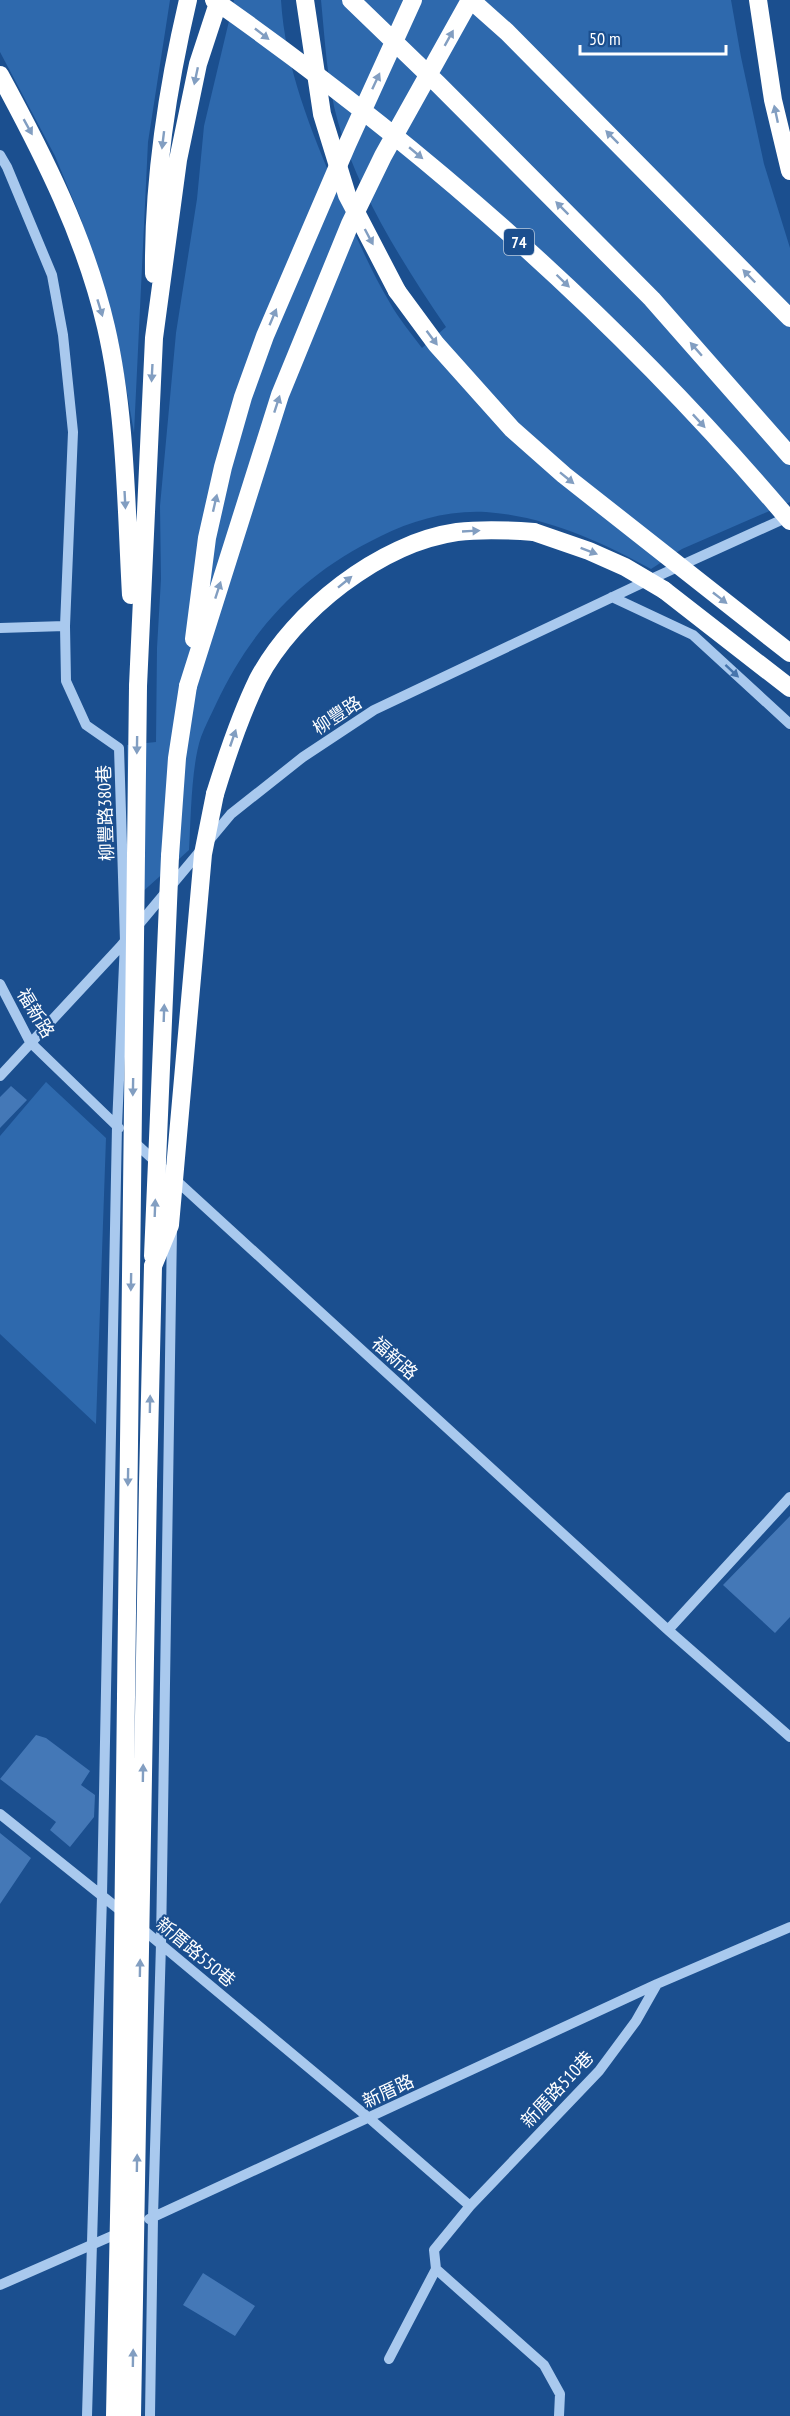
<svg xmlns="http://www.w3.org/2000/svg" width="790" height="2416" font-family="'PT Sans Narrow','Noto Sans TC',sans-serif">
<rect width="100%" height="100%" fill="#1b4f8f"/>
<path fill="#2e69ad" d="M0 0H170L148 142 134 433 118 340 81 219 55 156 0 52Z
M234 0H281C285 68 311 130 337 192 353 229 369 268 390 303 399 319 411 333 422 348L446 327C405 267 358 193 338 122 327 83 325 40 321 0H731L741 57 764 164 790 248V502L682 549 651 569C600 541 544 516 486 512 449 510 413 520 381 536 304 573 252 627 216 704 211 715 205 726 201 737 191 767 191 818 189 850L129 904 127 745 156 742 157 648 161 579 160 506 176 333 197 199 204 126Z
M46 1082 106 1138 96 1424 0 1334V1136Z"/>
<path fill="#4478b7" d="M11 1086 27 1100 0 1128V1097Z
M790 1516V1617L775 1633 723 1585Z
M36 1735 46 1738 90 1771 81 1785 95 1795 94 1817 70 1847 50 1830 56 1822 0 1779Z
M0 1833 31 1858 0 1904Z
M203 2273 255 2306 235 2336 183 2305Z"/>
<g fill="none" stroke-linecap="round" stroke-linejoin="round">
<path stroke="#a9c9ee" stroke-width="10" d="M0 155 7 167 52 275 63 335 73 432 65 626
M612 597 693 635 790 724
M0 628 65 626 66 681 86 725 119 748 125 941 117 1126 102 1896 87 2416
M0 984 30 1042 119 1128
M0 1076 120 947 231 814 303 757 374 710 638 585 790 516
M133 1141 668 1630 790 1737
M668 1630 790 1497
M0 1814 126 1915
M140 1927 369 2118 470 2206
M149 2219 657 1984 790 1927
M0 2285 121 2232
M389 2359 436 2269
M150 2416 153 2217 161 1944 172 1229
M559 2416 560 2394 544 2365 436 2269 434 2250 470 2206 599 2071 636 2021 657 1984"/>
<path stroke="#fff" stroke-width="18" d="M305 0 322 114 347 195 397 291
M758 0 773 100 790 171
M0 75C44 156 85 237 106 327 126 413 126 507 131 595
M154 274C153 182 167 89 188 0
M664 590 790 688
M138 686 154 338 178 160 198 64 219 0
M215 794C227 755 240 716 258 679 294 611 380 543 457 532 482 529 508 530 534 532
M170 856 177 758 188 686
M148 1484 153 1266"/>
<path stroke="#fff" stroke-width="18" d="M214 0C426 149 622 322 790 521
M351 0 438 84 652 299 790 456
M471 0 507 32 790 318
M397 291 436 344 512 429 564 475 790 653
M534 532 589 551 625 567 664 590
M194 639 207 538 223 467 243 397 265 336 347 145 413 0
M188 686 280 395 350 224 383 156 470 0
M153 1256 170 856
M153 1266 170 1225 203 854 215 794
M115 2416 121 2117 138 686
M132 2416 148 1484"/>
</g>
<defs><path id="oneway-solid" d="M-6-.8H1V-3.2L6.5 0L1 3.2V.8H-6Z" transform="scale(1.5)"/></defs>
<g fill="#829ec1">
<use href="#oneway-solid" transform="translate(262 34) rotate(38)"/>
<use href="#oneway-solid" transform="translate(449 38) rotate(-61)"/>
<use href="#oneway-solid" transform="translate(196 76) rotate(102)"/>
<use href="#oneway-solid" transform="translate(376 81) rotate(-65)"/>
<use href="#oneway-solid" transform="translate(776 114) rotate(-102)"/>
<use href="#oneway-solid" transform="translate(28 127) rotate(61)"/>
<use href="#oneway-solid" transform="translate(612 137) rotate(-135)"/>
<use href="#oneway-solid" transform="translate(163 140) rotate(97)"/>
<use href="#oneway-solid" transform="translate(416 153) rotate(40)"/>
<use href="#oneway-solid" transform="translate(562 208) rotate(-135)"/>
<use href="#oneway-solid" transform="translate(369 237) rotate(62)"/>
<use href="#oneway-solid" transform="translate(749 276) rotate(-134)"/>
<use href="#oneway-solid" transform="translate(563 281) rotate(44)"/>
<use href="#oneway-solid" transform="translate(100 308) rotate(73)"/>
<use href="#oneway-solid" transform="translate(273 317) rotate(-67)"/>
<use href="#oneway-solid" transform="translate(432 338) rotate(53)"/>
<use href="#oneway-solid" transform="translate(696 349) rotate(-131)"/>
<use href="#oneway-solid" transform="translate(152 373) rotate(93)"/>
<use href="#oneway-solid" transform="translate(277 404) rotate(-72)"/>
<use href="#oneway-solid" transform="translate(699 421) rotate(47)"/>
<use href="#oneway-solid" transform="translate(567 478) rotate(39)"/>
<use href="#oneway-solid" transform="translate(125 500) rotate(87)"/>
<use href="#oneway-solid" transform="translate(215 503) rotate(-77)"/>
<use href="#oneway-solid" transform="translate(471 531) rotate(-3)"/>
<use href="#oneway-solid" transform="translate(589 551) rotate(21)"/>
<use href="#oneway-solid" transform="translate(345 582) rotate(-39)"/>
<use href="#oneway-solid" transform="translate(218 590) rotate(-72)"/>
<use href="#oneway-solid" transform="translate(720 598) rotate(38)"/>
<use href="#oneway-solid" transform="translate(233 738) rotate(-71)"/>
<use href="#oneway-solid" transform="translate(137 745) rotate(91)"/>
<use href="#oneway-solid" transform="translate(164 1013) rotate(-88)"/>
<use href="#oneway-solid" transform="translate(133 1087) rotate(91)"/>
<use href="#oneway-solid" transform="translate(155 1208) rotate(-88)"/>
<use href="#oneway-solid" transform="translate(131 1282) rotate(91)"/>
<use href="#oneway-solid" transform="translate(150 1404) rotate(-89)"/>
<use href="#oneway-solid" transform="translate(128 1477) rotate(91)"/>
<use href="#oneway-solid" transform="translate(143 1773) rotate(-89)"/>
<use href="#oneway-solid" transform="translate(140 1968) rotate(-89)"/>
<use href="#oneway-solid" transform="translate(137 2163) rotate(-89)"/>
<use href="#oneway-solid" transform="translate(133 2358) rotate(-89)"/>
</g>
<use fill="#4674ac" href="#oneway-solid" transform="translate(732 671) rotate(43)"/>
<g text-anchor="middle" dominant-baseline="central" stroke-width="4.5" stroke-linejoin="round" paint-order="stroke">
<rect fill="#1b4f8f" stroke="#bbcadd" stroke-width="1.5" x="504" y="229" width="30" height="26" rx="4.5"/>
<g font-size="16" font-weight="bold" fill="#fff">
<text x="519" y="242">74</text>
</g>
<g font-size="18" fill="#fff" stroke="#1b4f8f">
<text transform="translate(337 715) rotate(-33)">柳豐路</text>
<text transform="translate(105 813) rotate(-92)">柳豐路380巷</text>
<text transform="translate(36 1013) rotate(59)">福新路</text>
<text transform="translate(395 1358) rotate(42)">福新路</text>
<text transform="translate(196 1952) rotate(40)">新厝路550巷</text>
<text transform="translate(557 2089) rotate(-47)">新厝路510巷</text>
<text transform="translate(388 2091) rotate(-25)">新厝路</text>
</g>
</g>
<path d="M580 45v9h146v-9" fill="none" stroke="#ffffff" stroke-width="3"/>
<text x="589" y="45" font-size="18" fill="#ffffff" stroke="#1b4f8f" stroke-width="4.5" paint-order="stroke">50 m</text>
</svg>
